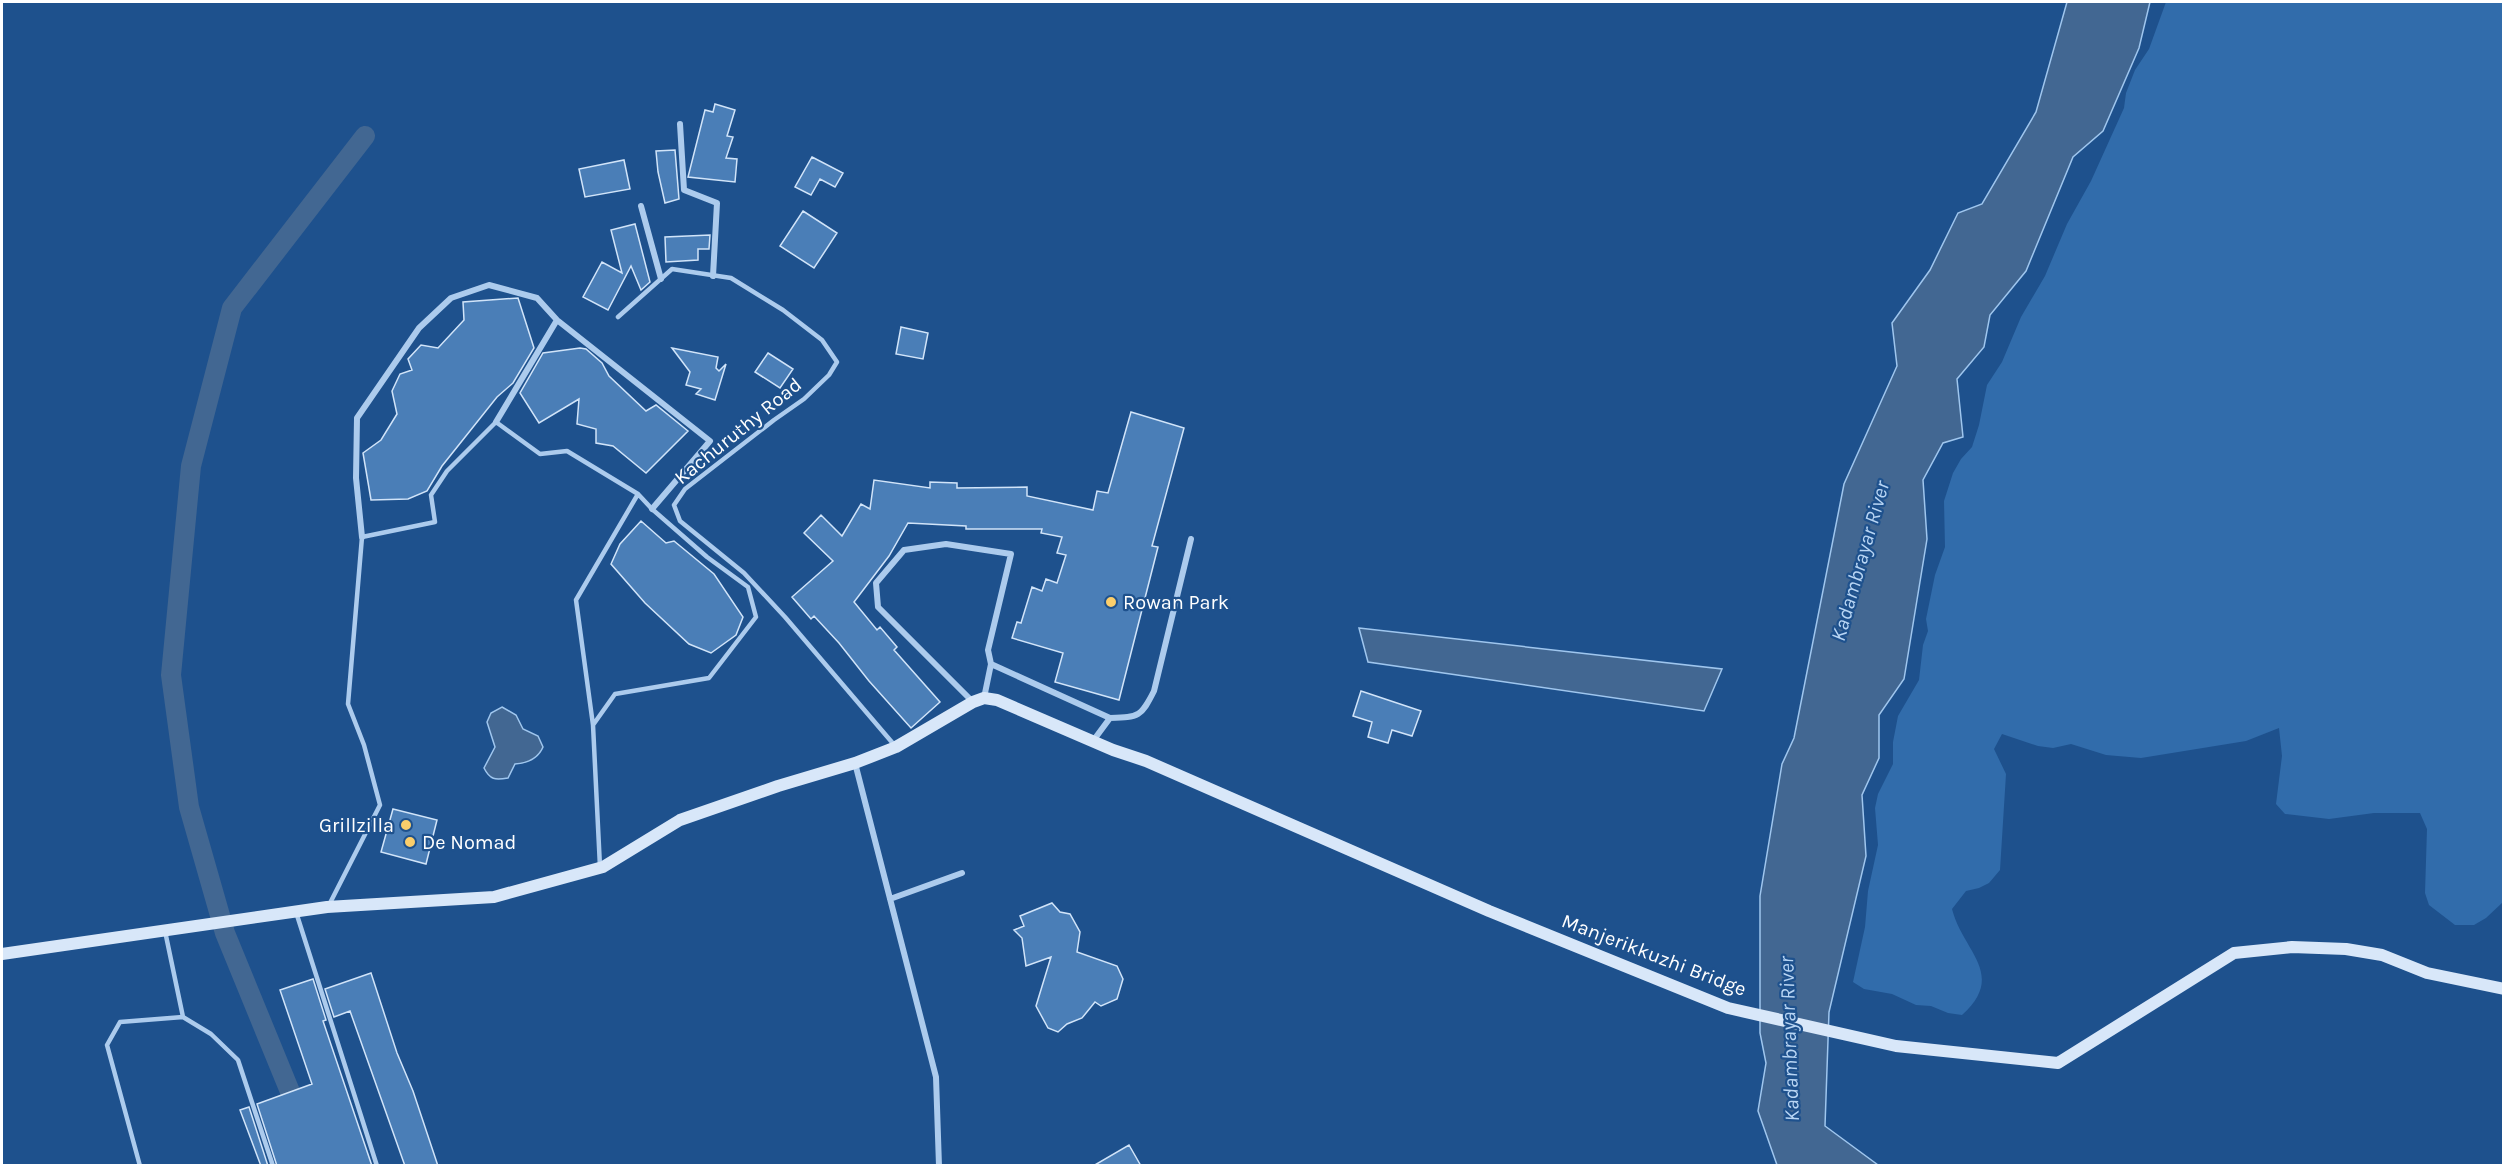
<svg xmlns="http://www.w3.org/2000/svg" width="2505" height="1167" font-family="Karla,sans-serif">
<rect width="100%" height="100%" fill="#1e518d"/>
<path fill="#316cab" d="M2166 2H2503V902L2486 918 2474 925H2455L2429 905 2425 893 2427 829 2420 813H2374L2329 819 2285 814 2276 804 2282 756 2279 728 2246 741 2141 758 2106 755 2071 744 2053 748 2038 746 2002 734 1994 749 2006 774 2000 870 1989 883 1979 888 1966 891 1952 909C1963 952 2007 974 1962 1015L1948 1013 1931 1006 1916 1005 1892 994 1864 989 1853 982 1865 927 1868 891 1878 845 1875 808 1878 794 1893 764V742L1898 716 1919 680 1923 645 1928 631 1926 619 1935 575 1945 547 1944 501 1953 473 1961 459 1972 447 1979 425 1987 385 2002 362 2021 317 2045 276 2067 224 2091 181 2124 108 2126 93 2135 70 2149 49Z"/>
<path fill="#426792" stroke="#9fc6ee" stroke-width="1.5" d="M2067 2H2150L2139 48 2103 131 2073 157 2026 271 1990 315 1984 347 1957 379 1963 437 1943 443 1923 480 1927 539 1904 679 1879 715V758L1862 795 1866 856 1829 1012 1825 1126 1878 1165H1777L1758 1111 1766 1063 1760 1033V896L1782 764 1794 738 1844 484 1897 366 1892 323 1930 270 1958 213 1982 204 2036 112Z
M1359 628 1722 669 1704 711 1368 662Z
M502 707 516 715 523 729 538 736 543 747C538 759 528 763 515 764L508 778C495 780 490 780 484 768L495 747 487 722 491 713Z"/>
<g fill="none" stroke-linecap="round" stroke-linejoin="round">
<path stroke="#426792" stroke-width="20" d="M300 1116 225 933 189 807 171 675 191 466 232 308 365 136"/>
</g>
<path fill="#4a7eb7" stroke="#d1e4f9" stroke-width="1.5" d="M715 104 735 110 727 136 733 137 726 158 737 159 735 182 688 177 705 110 713 112Z
M675 150 679 199 665 203 658 172 656 151Z
M812 157 843 173 835 187 820 179 811 195 795 187Z
M624 160 630 189 585 197 579 169Z
M803 211 837 233 814 268 780 246Z
M635 224 650 282 641 290 631 266 608 310 583 297 602 262 622 273 611 230Z
M710 235 709 249H698V260L666 262 665 237Z
M518 298 534 348 513 383 497 397 442 466 427 491 408 499 371 500 363 453 381 440 397 414 392 391 400 374 412 370 408 359 421 345 438 348 464 320 463 302Z
M901 327 928 333 923 359 896 354Z
M580 348 586 349 602 363 609 376 646 411 656 405 688 431 646 473 613 446 596 443V429L577 424 579 399 539 423 520 393 543 353Z
M672 348 718 357 716 368 719 371 726 364 715 400 696 394 701 389 686 385 690 372Z
M768 353 793 369 780 388 755 372Z
M1131 412 1184 428 1152 546 1158 547 1119 700 1055 682 1063 653 1012 638 1017 622 1021 623 1032 587 1042 591 1046 579 1057 583 1066 555 1057 553 1062 537 1041 533 1042 529H966V526L908 523 889 556 854 602 877 630 880 627 897 647 894 650 940 702 911 728 869 681 839 643 814 616 811 619 792 597 833 561 804 533 821 515 842 536 861 504 870 509 874 480 930 488V482L957 483V488L1027 487V496L1093 510 1097 491 1108 493Z
M641 521 666 543 674 541 714 574 743 617 736 635 711 653 689 644 645 603 611 564 620 544Z
M1361 691 1421 711 1412 736 1392 730 1388 743 1368 737 1372 722 1353 716Z
M393 809 437 820 426 864 381 852Z
M1052 903 1060 912 1070 914 1080 932 1077 952 1117 966 1123 979 1117 999 1101 1006 1095 1002 1082 1018 1067 1024 1058 1032 1048 1028 1036 1006 1051 957 1026 966 1022 938 1014 930 1024 926 1020 916Z
M371 973 397 1053 413 1091 438 1166H405L350 1011 334 1017 325 989Z
M313 979 326 1020 323 1021 372 1166H277L257 1104 312 1084 280 990Z
M249 1107 268 1166H261L240 1110Z
M1129 1145 1141 1166H1093Z"/>
<g fill="none" stroke-linecap="round" stroke-linejoin="round">
<path stroke="#accbed" stroke-width="4.5" d="M618 317 672 269 731 278 783 310 822 340 837 362 829 375 804 399 774 420 685 489 674 505 680 521 744 573 785 617 896 747
M593 725 576 600 638 494
M329 905 380 805 364 745 348 704 362 537 435 522 431 495 447 471 496 422 540 454 567 451 638 494 652 509 707 557 748 587 756 617 709 678 615 694 593 725 600 867
M296 912 377 1166
M165 931 183 1017 211 1034 238 1060 273 1166
M140 1166 107 1045 120 1022 183 1017"/>
<path stroke="#accbed" stroke-width="6" d="M680 124 684 190 717 203 713 276
M641 206 661 279
M496 422 557 320
M362 537 356 478 357 418 419 328 451 298 489 285 537 298 557 320 710 441 652 509
M991 664 1110 718
M973 702 878 607 876 583 904 550 946 544 1011 554 988 650 991 664 984 698
M1093 741 1110 718C1139 717 1141 717 1154 691L1191 539
M855 763 936 1077 939 1166
M890 899 962 873"/>
<path stroke="#d8e7f9" stroke-width="12" d="M2 954 327 907 494 897 603 867 680 820 778 786 855 763 896 747 973 702 984 698 997 700 1113 750 1146 761 1489 911 1728 1008 1896 1046 2058 1063 2234 953 2292 947 2346 949 2382 955 2427 973 2504 989"/>
</g>
<g fill="#fbce6b" stroke="#1e518d" stroke-width="2">
<circle cx="1111" cy="602" r="6"/>
<circle cx="406" cy="825" r="6"/>
<circle cx="410" cy="842" r="6"/>
</g>
<g text-anchor="middle" dominant-baseline="central" stroke-width="4.5" stroke-linejoin="round" paint-order="stroke">
<g font-size="20" fill="#fff" stroke="#1e518d">
<text transform="translate(738 431) rotate(-39)">Kachuruthy Road</text>
<text transform="translate(1654 955) rotate(21)">Manjerikkuzhi Bridge</text>
</g>
<g font-size="20" fill="#fff" stroke="#1e518d" text-anchor="start">
<text x="1123" y="602">Rowan Park</text>
<text x="394" y="825" text-anchor="end">Grillzilla</text>
<text x="422" y="842">De Nomad</text>
</g>
<g font-size="21" font-style="italic" fill="#b8d5f4" stroke="#1e518d">
<text transform="translate(1860 561) rotate(-74)">Kadambrayar River</text>
<text transform="translate(1789 1039) rotate(-92)">Kadambrayar River</text>
</g>
</g>
<rect width="2505" height="1167" fill="none" stroke="#ffffff" stroke-width="6"/>
</svg>
